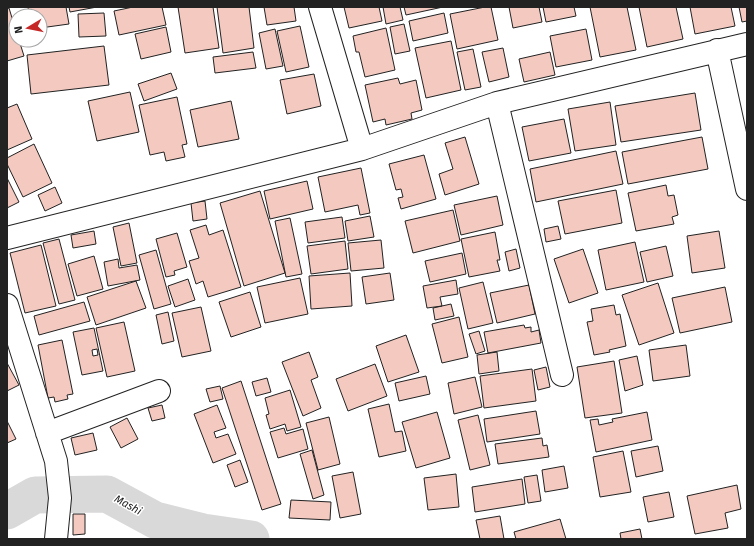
<svg xmlns="http://www.w3.org/2000/svg" width="754" height="546" font-family="'Fira Sans',sans-serif">
<rect width="100%" height="100%" fill="#fff"/>
<g fill="none" stroke-linecap="round" stroke-linejoin="round">
<path stroke="#d9d9d9" stroke-width="37" d="M7 511 35 495 107 494 155 520 203 532 251 539"/>
</g>
<path fill="#f3c9c0" stroke="#222" fill-rule="evenodd" d="M28 7H66L69 24 40 28V16H29Z
M69 7H97L70 12Z
M133 7H162L166 25 119 35 114 11Z
M178 7H213L219 48 185 53Z
M217 7H249L254 48 223 53Z
M264 7H294L296 21 267 25Z
M344 7H379L382 21 349 28Z
M383 7H400L403 20 386 24Z
M404 7H443L406 15Z
M485 7H491L498 40 457 49 450 14Z
M509 7H539L542 22 513 28Z
M543 7H574L576 16 546 22Z
M590 7H627L636 50 600 57Z
M639 7H676L683 39 647 47Z
M690 7H731L735 26 695 34Z
M739 7H747V21L742 22Z
M9 8 16 31V40H19L24 56 7 61V9Z
M104 13 106 36 79 37 78 14Z
M444 13 448 33 413 41 409 21Z
M404 24 410 51 395 54 390 27Z
M300 26 309 67 286 72 277 31Z
M166 27 171 52 141 59 135 34Z
M386 28 395 70 365 77 359 52H356L353 36Z
M275 29 283 66 266 69 259 33Z
M586 29 592 60 556 67 550 36Z
M451 41 461 90 426 98 415 48Z
M104 46 109 85 31 94 27 55Z
M503 48 509 77 489 82 482 52Z
M473 49 481 87 465 90 457 52Z
M253 52 256 68 215 73 213 57Z
M550 52 555 75 524 82 519 59Z
M171 73 177 89 144 101 138 84Z
M314 74 321 106 287 114 280 80Z
M398 78 400 84 416 80 422 110 411 113 412 119 386 125 385 119 373 122 365 85Z
M130 92 139 132 97 141 88 101Z
M695 93 701 130 621 142 615 106Z
M177 97 187 144 182 145 185 157 166 161 164 152 150 155 139 105Z
M231 101 239 139 198 147 190 110Z
M610 102 616 145 575 151 568 109Z
M17 104 32 139 7 150V108Z
M564 119 571 153 529 161 522 127Z
M465 137 479 184 445 195 439 174 453 169 445 143Z
M702 137 708 169 628 184 622 152Z
M34 144 52 183 23 197 7 164V158Z
M616 151 623 184 536 202 530 169Z
M424 155 436 199 401 209 398 198 403 197 401 189 396 190 389 164Z
M361 168 370 213 360 215 358 205 325 212 318 177Z
M7 178 19 202 7 208Z
M307 181 313 209 270 219 264 191Z
M666 185 668 196 674 195 678 215 672 217 674 224 636 231 628 193Z
M55 187 62 203 45 211 38 195Z
M616 190 622 223 565 234 558 201Z
M260 191 285 273 244 286 220 203Z
M497 196 503 225 461 235 454 205Z
M205 201 207 219 193 221 191 203Z
M453 210 460 241 413 253 405 221Z
M370 216 374 237 348 241 345 221Z
M342 217 345 238 308 243 305 222Z
M290 218 302 274 286 277 275 221Z
M129 223 137 263 121 266 113 227Z
M206 225 209 235 223 230 241 287 208 297 203 281 196 284 189 261 199 258 190 230Z
M558 226 561 239 546 242 544 229Z
M94 231 96 244 73 248 71 235Z
M719 231 725 268 692 273 687 236Z
M495 232 500 260H497L500 271 469 277 461 239Z
M177 233 187 267 174 271 175 275 166 277 156 239Z
M59 239 75 300 59 304 43 243Z
M381 240 384 268 351 271 348 243Z
M345 241 348 269 311 274 307 246Z
M635 242 644 282 606 290 598 250Z
M41 245 56 306 25 313 10 253Z
M666 246 673 276 647 282 640 252Z
M516 249 520 268 509 271 505 252Z
M583 249 598 293 569 303 554 259Z
M156 250 171 304 154 309 139 255Z
M462 253 466 274 430 282 425 261Z
M94 256 103 289 77 296 68 264Z
M118 259 119 268 137 265 140 280 108 286 104 262Z
M350 273 352 306 311 309 309 276Z
M390 273 394 300 366 304 362 277Z
M300 278 308 314 265 323 257 287Z
M188 279 195 300 175 307 168 286Z
M456 280 458 294 440 297 442 306 427 308 423 286Z
M136 281 146 308 96 325 87 297Z
M483 282 493 323 468 329 459 288Z
M658 283 674 333 639 345 622 295Z
M529 285 535 314 497 323 490 293Z
M725 287 732 322 680 333 672 298Z
M250 292 261 327 231 337 219 302Z
M84 302 90 321 39 335 34 316Z
M451 304 454 316 435 320 433 308Z
M614 305 616 315 620 314 626 346 609 350 610 352 594 355 587 322 593 321 591 309Z
M201 307 211 351 182 357 172 313Z
M168 312 174 341 162 344 156 315Z
M459 317 468 357 442 363 432 324Z
M124 322 135 371 107 377 96 328Z
M524 325 525 328 531 327V332L539 330 541 343 488 353 484 332Z
M94 328 103 371 82 375 73 332ZM97 349 98 355 93 356 92 350Z
M479 331 485 351 476 354 469 334Z
M406 335 419 372 388 382 376 346Z
M62 340 73 394 67 395 68 399 55 402 54 397 48 398 38 345Z
M686 345 690 376 653 381 649 350Z
M309 352 318 377 311 380 321 408 303 416 282 362Z
M497 352 499 371 479 374 477 355Z
M637 356 643 385 625 391 619 360Z
M614 361 622 413 585 418 577 367Z
M7 363 19 385 7 391Z
M375 364 387 396 348 411 336 379Z
M546 367 550 387 538 390 534 370Z
M532 369 536 401 484 408 480 376Z
M426 376 430 394 399 401 395 383Z
M475 377 482 407 454 414 448 383Z
M267 378 271 392 256 396 252 382Z
M241 381 281 504 262 510 222 388Z
M220 386 223 399 210 402 206 389Z
M290 390 301 427 287 431 285 424 270 429 266 415 269 414 265 398Z
M389 404 395 432 402 431 406 451 379 457 368 409Z
M162 405 165 418 152 421 148 408Z
M217 405 226 428 214 432 216 438 228 434 236 454 213 463 194 414Z
M536 411 540 434 487 442 484 419Z
M437 412 450 458 416 468 402 422Z
M647 412 652 440 596 452 590 420 598 419 599 425 613 422 612 419Z
M478 415 490 465 470 470 458 420Z
M329 417 340 464 318 470 306 423Z
M127 418 138 439 121 448 110 427Z
M7 421 16 439 7 443Z
M284 428 286 434 303 429 308 449 278 458 270 432Z
M93 433 97 450 75 455 71 438Z
M542 438 543 446 547 445 549 457 498 464 495 444Z
M658 446 663 471 636 477 631 451Z
M312 450 324 495 313 499 300 454Z
M623 451 631 492 600 497 593 457Z
M240 460 248 482 235 487 227 465Z
M564 466 568 488 545 492 542 470Z
M353 472 361 514 340 518 332 476Z
M456 474 459 507 428 510 424 478Z
M537 475 541 501 528 503 524 477Z
M522 479 525 504 475 512 472 487Z
M737 485 741 509 725 513 728 528 695 534 687 496Z
M669 492 674 517 648 522 643 497Z
M291 500 331 502 330 520 289 518Z
M73 514H85V534L73 535Z
M500 516 504 539H480L476 520Z
M560 519 566 539H516L514 532Z
M640 529 642 539H621L620 533Z"/>
<g fill="none" stroke-linecap="round" stroke-linejoin="round">
<g stroke="#222" stroke-width="24">
<path id="minor" d="M320 7 362 149
M717 50 747 189
M497 103 562 375
M7 238 362 149 497 103 747 44
M7 305 56 461 60 498 56 539
M47 433 159 391"/>
</g>
<use href="#minor" stroke="#fff" stroke-width="22"/>
</g>
<g text-anchor="middle" dominant-baseline="central" stroke-width="3" stroke-linejoin="round" paint-order="stroke">
<g font-size="11" font-style="italic" fill="#222" stroke="#fff">
<text transform="translate(128 505) rotate(29)">Mashi</text>
</g>
</g>
<rect width="754" height="546" fill="none" stroke="#222222" stroke-width="16"/>
<g transform="translate(28 28) rotate(260)"><circle r="19" fill="#ffffff" stroke="#a7a7a7"/>
<path d="M0-3L7 15L0 10L-7 15Z" fill="#c62828"/>
<text y="-6" font-size="11" font-weight="bold" text-anchor="middle" fill="#222222">N</text>
</g>
</svg>
